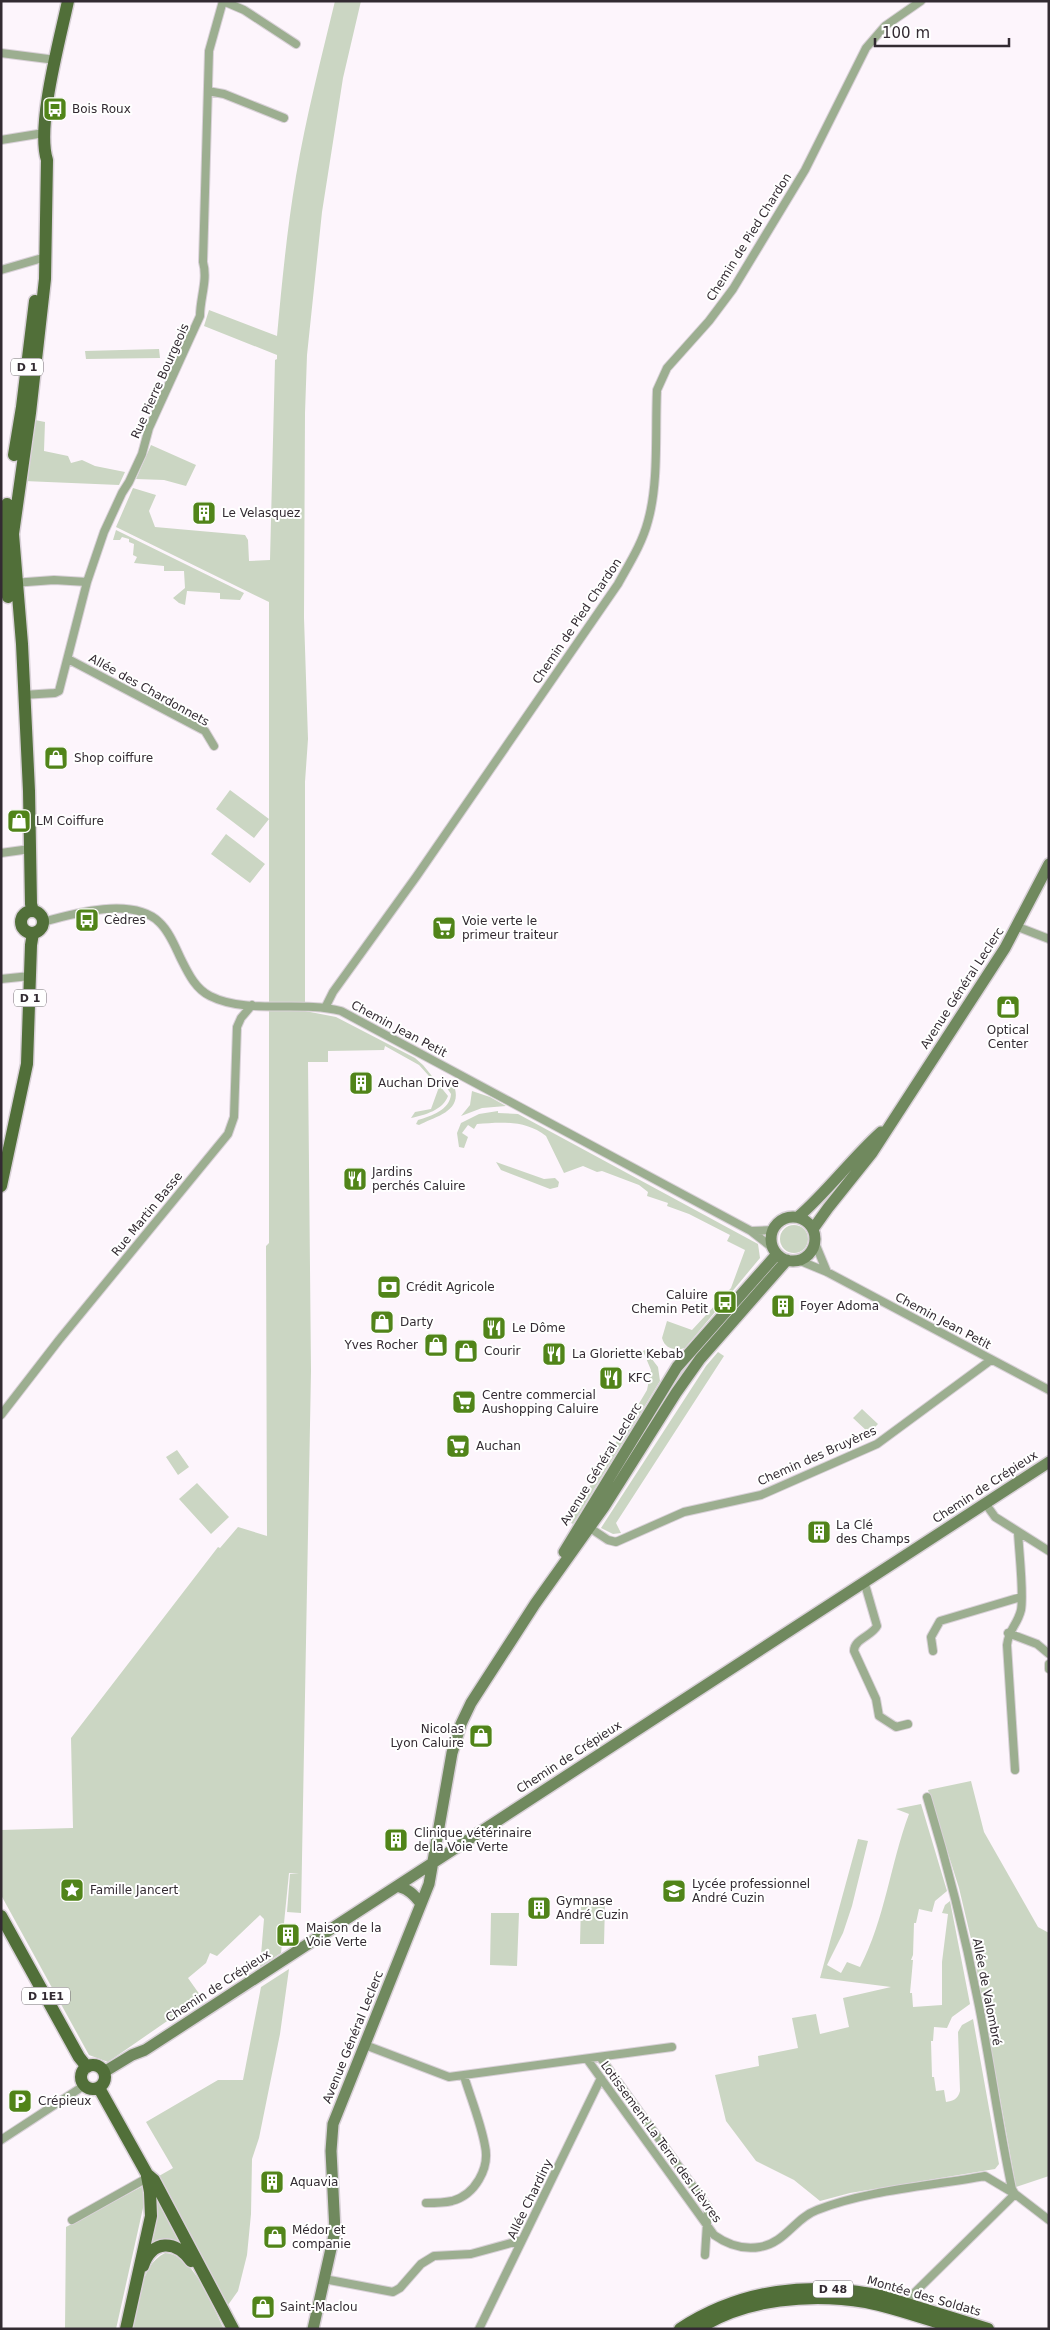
<svg xmlns="http://www.w3.org/2000/svg" width="1050" height="2330" font-family="'DejaVu Sans',sans-serif">
<rect width="100%" height="100%" fill="#fdf5fc"/>
<path fill="#cbd6c3" d="M335 1H361L343 78 322 212 307 355 305 413 304 618 308 739 305 782V1011L336 1017 415 1058 423 1065 448 1096C443 1110 425 1115 411 1118L415 1112 431 1109 439 1087 419 1065 385 1046 384 1050 328 1051V1062H308L311 1371 301 1913 287 1912 290 1874H299L289 1873 281 1953 260 1967 264 1919 260 1915 217 1956 210 1953 206 1963 188 1978 200 1995 199 1999 108 2062 89 2055 1 1895V1830L73 1828 71 1738 218 1547 220 1548 238 1527 267 1536 266 1246 269 1243V602L116 527 133 488 156 495 149 511 155 527 245 535 248 540 249 561 270 560 275 360 277 359V355L204 326 209 310 277 336C282 282 287 229 296 176 306 117 321 59 335 1Z
M159 349 160 358 86 359 85 351Z
M35 420 45 422 44 451 68 456 71 463 82 460 95 466 125 472 119 485 24 481Z
M151 445 196 465 186 486 164 480 136 479Z
M116 530 244 593 240 600 220 599V593L187 591 185 605 179 603 173 598 185 588 184 571H164V566L134 563 137 557 133 555 134 544 129 542V539L122 537 120 540H113Z
M230 790 269 819 254 838 216 809Z
M226 834 265 864 250 883 211 854Z
M443 1082 455 1089C461 1112 434 1117 419 1125L416 1124 418 1120C431 1116 450 1110 451 1094Z
M472 1091 490 1097 506 1106 482 1108 461 1116 470 1105Z
M498 1111V1113L518 1114 758 1244 760 1258 685 1348C675 1351 665 1349 662 1338L667 1321 692 1330 731 1288 745 1250 727 1241 730 1235 689 1214 667 1206 668 1203 647 1196 648 1192 639 1185 602 1171 597 1172 583 1166 564 1173 546 1136C525 1120 501 1122 477 1124L474 1129 468 1125 462 1133 468 1137 464 1148 459 1147 457 1133 461 1123 479 1114Z
M496 1162 544 1179 555 1178 559 1182 558 1187 550 1189 501 1170Z
M780 1239a14 14 0 1 1 28 0a14 14 0 1 1-28 0Z
M645 1350 658 1367 660 1381 573 1524 571 1523 577 1508 647 1390 651 1370 643 1351Z
M718 1352 724 1356 616 1523 621 1533 613 1534 601 1528 706 1366Z
M862 1409 878 1424 869 1433 853 1418Z
M177 1450 189 1467 178 1475 166 1457Z
M197 1483 229 1517 211 1534 179 1499Z
M971 1781 984 1832 1038 1927 1049 1933V2176L1016 2187 972 1943 959 1888 928 1790Z
M921 1804 947 1891 935 1901 932 1912 919 1909 916 1923H914L913 1955 911 1960H913L910 1993H912L913 2007 942 2005V1962L948 1914 942 1913 945 1905 950 1901 970 2004 952 2017 947 2028 934 2027 933 2041H931L932 2077H934L936 2091 944 2090 946 2102C953 2101 958 2099 960 2091L958 2032 962 2025 973 2019 999 2164 995 2169 850 2193 820 2201 794 2180 756 2161 726 2121 715 2075 759 2066 758 2056 798 2048 792 2018 816 2014 820 2034 849 2027 843 1998 891 1987 820 1978 858 1839 868 1841 852 1906 843 1933 827 1965 841 1973 847 1962 860 1967C885 1919 890 1865 909 1814L896 1809Z
M581 1903 605 1904 604 1944H580Z
M491 1913H519L517 1966 490 1965Z
M289 1969 280 2034 259 2138 252 2159 251 2214 247 2255 238 2291 228 2305 159 2176 173 2168 146 2122 218 2080H243L261 1987Z
M143 2186V2208L116 2329H65L66 2227Z
M158 2201 180 2241 171 2240 149 2247Z
M165 2253C194 2254 212 2306 224 2329H133C139 2304 139 2266 165 2253Z"/>
<g fill="none" stroke-linecap="round" stroke-linejoin="round">
<g stroke="#d9d1d8" stroke-width="10">
<path id="street" d="M223 1 244 10 296 44
M1 53 56 60
M208 91 224 94 284 118
M1 140 44 133
M1 270 46 257
M13 583 54 580 87 582
M68 659 205 731 214 746
M23 695 55 693 59 691 87 582 104 532 122 493 129 482 142 454 149 428 200 316C200 298 208 280 203 262L209 51 223 1
M1 853 30 849
M43 922C75 913 133 897 159 922 170 932 176 949 182 961 189 975 196 989 210 996 248 1015 300 1000 341 1011L751 1231 774 1249
M1018 927 1049 939
M1 979 30 976
M326 1006 333 992 416 877 618 584C629 564 642 544 648 521 659 482 655 432 657 390L667 368 709 321 733 289 805 170 866 48 885 26 921 1
M751 1231 773 1230
M815 1243 827 1272
M798 1260 827 1272 1049 1390
M1 1415 59 1340 228 1134 234 1117 237 1027 241 1018 252 1005
M985 1503 995 1517 1049 1551
M587 1526 608 1540 616 1542 684 1512 761 1495 877 1444 991 1360
M864 1581 877 1626C872 1636 854 1639 854 1651L876 1699 879 1716 896 1727 908 1724
M1008 1633 1037 1644 1049 1654
M933 1651 931 1637 940 1621 1021 1597
M1049 1664V1669
M1015 1770 1007 1645C1009 1628 1017 1626 1021 1610 1024 1593 1019 1552 1018 1532
M927 1797C948 1866 965 1935 979 2006 991 2067 999 2128 1012 2189L1015 2194
M365 2045 449 2077 672 2047
M600 2057 708 2207 705 2255
M587 2059 714 2235C728 2245 742 2250 760 2247 785 2243 795 2218 817 2210 867 2190 931 2186 985 2176L1015 2194 1049 2220
M1 2140 85 2085
M426 2203C435 2203 443 2203 452 2201 475 2195 490 2168 485 2146 481 2123 471 2099 464 2076
M72 2220 147 2178
M324 2279 393 2292 400 2288 421 2264 434 2256 471 2254 522 2240
M905 2302 1015 2194
M479 2329 601 2078"/>
</g>
<g stroke="#d9d1d8" stroke-width="14">
<path id="secondary" d="M798 1217C828 1191 851 1159 881 1132
M771 1239a22 22 0 1 1 44 0a22 22 0 1 1-44 0Z
M813 1229 828 1208 872 1153 1005 948 1049 864
M564 1552 677 1367 777 1254
M397 1886C408 1889 414 1894 421 1904
M104 2072 132 2055 145 2050 1049 1462
M313 2329 335 2231 331 2151 333 2124 429 1884 452 1753 461 1724 471 1703 535 1604 604 1507 676 1393 700 1359 787 1260"/>
</g>
<g stroke="#d9d1d8" stroke-width="15">
<path id="primary" d="M14 455 22 407 35 301
M7 504 4 548 8 597
M33 911 31 904 29 791 22 644 13 534 30 413 45 279 47 160C36 126 60 39 68 1
M21 922a11 11 0 1 1 22 0a11 11 0 1 1-22 0Z
M1 1186 27 1064 31 945 33 933
M1 1916 79 2057 87 2067
M81 2077a12 12 0 1 1 24 0a12 12 0 1 1-24 0Z
M99 2088 147 2174 154 2180 233 2329
M143 2266C152 2239 176 2240 191 2261
M126 2329 151 2216 150 2192 147 2176
M680 2329C741 2289 811 2281 881 2296L988 2329
M698 2329C745 2298 812 2293 866 2302 897 2308 928 2320 959 2329"/>
</g>
<use href="#street" stroke="#9cae90" stroke-width="8"/>
<use href="#secondary" stroke="#70895e" stroke-width="11"/>
<use href="#primary" stroke="#516f39" stroke-width="12"/>
</g>
<defs>
<g id="bus-square" transform="scale(1.25)"><rect x="-9" y="-9" width="18" height="18" rx="4" fill="#518419" stroke="#fff"/><path d="M-5-6H5V4H4V6H2V4H-2V6H-4V4H-5ZM-3.5-4V0h7V-4ZM-3.5 1.2v1.5H-2V1.2ZM2 1.2v1.5H3.5V1.2Z" fill="#fff"/></g>
<g id="building-square" transform="scale(1.25)"><rect x="-9" y="-9" width="18" height="18" rx="4" fill="#518419" stroke="#fff"/><path d="M-4-6H4V6H1V3H-1V6H-4ZM-2.5-4.3h1.7v1.8h-1.7ZM.8-4.3h1.7v1.8H.8ZM-2.5-1h1.7V.8h-1.7ZM.8-1h1.7V.8H.8Z" fill="#fff"/></g>
<g id="shop-square" transform="scale(1.25)"><rect x="-9" y="-9" width="18" height="18" rx="4" fill="#518419" stroke="#fff"/><path d="M-5-2.5h2.3a2.7 3.5 0 0 1 5.4 0H5L5.5 6h-11ZM-1.5-2.5h3a1.5 2.3 0 0 0-3 0Z" fill="#fff"/></g>
<g id="supermarket-square" transform="scale(1.25)"><rect x="-9" y="-9" width="18" height="18" rx="4" fill="#518419" stroke="#fff"/><path d="M-6-5.5h2.5l.6 2H6L4.5 2H-2.5L-4.4-4H-6ZM-1.5 3.2a1.3 1.3 0 1 0 .1 0ZM3 3.2a1.3 1.3 0 1 0 .1 0Z" fill="#fff"/></g>
<g id="restaurant-square" transform="scale(1.25)"><rect x="-9" y="-9" width="18" height="18" rx="4" fill="#518419" stroke="#fff"/><path d="M-5-6h1v4h1v-4h1v4h1v-4h1v5L-1.5 .5V6h-2V.5L-5-1ZM5-6V6H3V1.5H1.5Q1.5-4 5-6Z" fill="#fff"/></g>
<g id="bank-square" transform="scale(1.25)"><rect x="-9" y="-9" width="18" height="18" rx="4" fill="#518419" stroke="#fff"/><path d="M-6-4H6V4H-6ZM0-2.3a2.3 2.3 0 1 0 0 4.6a2.3 2.3 0 1 0 0-4.6Z" fill="#fff"/></g>
<g id="sight-square" transform="scale(1.25)"><rect x="-9" y="-9" width="18" height="18" rx="4" fill="#518419" stroke="#fff"/><path d="M0-6L1.8-2.2L6-1.7L2.9 1.2L3.7 5.4L0 3.3L-3.7 5.4L-2.9 1.2L-6-1.7L-1.8-2.2Z" fill="#fff"/></g>
<g id="school-square" transform="scale(1.25)"><rect x="-9" y="-9" width="18" height="18" rx="4" fill="#518419" stroke="#fff"/><path d="M0-5L7-2L0 1L-7-2ZM-4 1L0 2.5L4 1V4Q0 6-4 4Z" fill="#fff"/></g>
<g id="parking-square" transform="scale(1.25)"><rect x="-9" y="-9" width="18" height="18" rx="4" fill="#518419" stroke="#fff"/><path d="M-3.5-5.5H1a3.5 3.5 0 0 1 0 7H-1V5.5H-3.5ZM-1-3.4V-.6H.8a1.4 1.4 0 0 0 0-2.8Z" fill="#fff"/></g>
</defs>
<g fill-rule="evenodd">
<use href="#bus-square" x="55" y="109"/>
<use href="#building-square" x="204" y="513"/>
<use href="#shop-square" x="56" y="758"/>
<use href="#shop-square" x="19" y="821"/>
<use href="#bus-square" x="87" y="920"/>
<use href="#supermarket-square" x="444" y="928"/>
<use href="#shop-square" x="1008" y="1007"/>
<use href="#building-square" x="361" y="1083"/>
<use href="#restaurant-square" x="355" y="1179"/>
<use href="#bank-square" x="389" y="1287"/>
<use href="#bus-square" x="725" y="1302"/>
<use href="#building-square" x="783" y="1306"/>
<use href="#shop-square" x="382" y="1322"/>
<use href="#restaurant-square" x="494" y="1328"/>
<use href="#shop-square" x="436" y="1345"/>
<use href="#shop-square" x="466" y="1351"/>
<use href="#restaurant-square" x="554" y="1354"/>
<use href="#restaurant-square" x="611" y="1378"/>
<use href="#supermarket-square" x="464" y="1402"/>
<use href="#supermarket-square" x="458" y="1446"/>
<use href="#building-square" x="819" y="1532"/>
<use href="#shop-square" x="481" y="1736"/>
<use href="#building-square" x="396" y="1840"/>
<use href="#sight-square" x="72" y="1890"/>
<use href="#school-square" x="674" y="1891"/>
<use href="#building-square" x="539" y="1908"/>
<use href="#building-square" x="288" y="1935"/>
<use href="#parking-square" x="20" y="2101"/>
<use href="#building-square" x="272" y="2182"/>
<use href="#shop-square" x="275" y="2237"/>
<use href="#shop-square" x="263" y="2307"/>
</g>
<g text-anchor="middle" dominant-baseline="central" stroke-width="4" stroke-linejoin="round" paint-order="stroke">
<g fill="#fff" stroke="#706b70" stroke-width="1">
<rect x="11" y="358.5" width="32" height="17" rx="4"/>
<rect x="14" y="989.5" width="32" height="17" rx="4"/>
<rect x="22" y="1987.5" width="48" height="17" rx="4"/>
<rect x="813" y="2280.5" width="40" height="17" rx="4"/>
</g>
<g font-size="11" font-weight="bold" fill="#332b32">
<text x="27" y="367">D 1</text>
<text x="30" y="998">D 1</text>
<text x="46" y="1996">D 1E1</text>
<text x="833" y="2289">D 48</text>
</g>
<g font-size="12" fill="#332b32" stroke="#fff" text-anchor="start">
<text x="72" y="109">Bois Roux</text>
<text x="222" y="513">Le Velasquez</text>
<text x="74" y="758">Shop coiffure</text>
<text x="36" y="821">LM Coiffure</text>
<text x="104" y="920">Cèdres</text>
<text x="462" y="921">Voie verte le<tspan x="462" dy="14">primeur traiteur</tspan></text>
<text x="1008" y="1030" text-anchor="middle">Optical<tspan x="1008" dy="14">Center</tspan></text>
<text x="378" y="1083">Auchan Drive</text>
<text x="372" y="1172">Jardins<tspan x="372" dy="14">perchés Caluire</tspan></text>
<text x="406" y="1287">Crédit Agricole</text>
<text x="708" y="1295" text-anchor="end">Caluire<tspan x="708" dy="14">Chemin Petit</tspan></text>
<text x="800" y="1306">Foyer Adoma</text>
<text x="400" y="1322">Darty</text>
<text x="512" y="1328">Le Dôme</text>
<text x="418" y="1345" text-anchor="end">Yves Rocher</text>
<text x="484" y="1351">Courir</text>
<text x="572" y="1354">La Gloriette Kebab</text>
<text x="628" y="1378">KFC</text>
<text x="482" y="1395">Centre commercial<tspan x="482" dy="14">Aushopping Caluire</tspan></text>
<text x="476" y="1446">Auchan</text>
<text x="836" y="1525">La Clé<tspan x="836" dy="14">des Champs</tspan></text>
<text x="464" y="1729" text-anchor="end">Nicolas<tspan x="464" dy="14">Lyon Caluire</tspan></text>
<text x="414" y="1833">Clinique vétérinaire<tspan x="414" dy="14">de la Voie Verte</tspan></text>
<text x="692" y="1884">Lycée professionnel<tspan x="692" dy="14">André Cuzin</tspan></text>
<text x="90" y="1890">Famille Jancert</text>
<text x="556" y="1901">Gymnase<tspan x="556" dy="14">André Cuzin</tspan></text>
<text x="306" y="1928">Maison de la<tspan x="306" dy="14">Voie Verte</tspan></text>
<text x="38" y="2101">Crépieux</text>
<text x="290" y="2182">Aquavia</text>
<text x="292" y="2230">Médor et<tspan x="292" dy="14">companie</tspan></text>
<text x="280" y="2307">Saint-Maclou</text>
</g>
<g font-size="12" fill="#332b32" stroke="#fff">
<text transform="translate(749 237) rotate(-58)">Chemin de Pied Chardon</text>
<text transform="translate(160 381) rotate(-66)">Rue Pierre Bourgeois</text>
<text transform="translate(577 621) rotate(-56)">Chemin de Pied Chardon</text>
<text transform="translate(149 690) rotate(29)">Allée des Chardonnets</text>
<text transform="translate(962 988) rotate(-57)">Avenue Général Leclerc</text>
<text transform="translate(399 1029) rotate(28)">Chemin Jean Petit</text>
<text transform="translate(147 1214) rotate(-51)">Rue Martin Basse</text>
<text transform="translate(943 1321) rotate(28)">Chemin Jean Petit</text>
<text transform="translate(817 1456) rotate(-24)">Chemin des Bruyères</text>
<text transform="translate(601 1464) rotate(-58)">Avenue Général Leclerc</text>
<text transform="translate(985 1487) rotate(-33)">Chemin de Crépieux</text>
<text transform="translate(569 1757) rotate(-33)">Chemin de Crépieux</text>
<text transform="translate(218 1986) rotate(-33)">Chemin de Crépieux</text>
<text transform="translate(987 1992) rotate(79)">Allée de Valombré</text>
<text transform="translate(353 2037) rotate(-68)">Avenue Général Leclerc</text>
<text transform="translate(661 2142) rotate(54)">Lotissement La Terre des Lièvres</text>
<text transform="translate(530 2199) rotate(-64)">Allée Chardiny</text>
<text transform="translate(924 2296) rotate(16)">Montée des Soldats</text>
</g>
</g>
<rect width="1050" height="2330" fill="none" stroke="#332b32" stroke-width="5"/>
<path d="M875 38v8h134v-8" fill="none" stroke="#332b32" stroke-width="2.5"/>
<text x="882" y="38" font-size="15" fill="#332b32" stroke="#ffffff" stroke-width="4" paint-order="stroke">100 m</text>
</svg>
